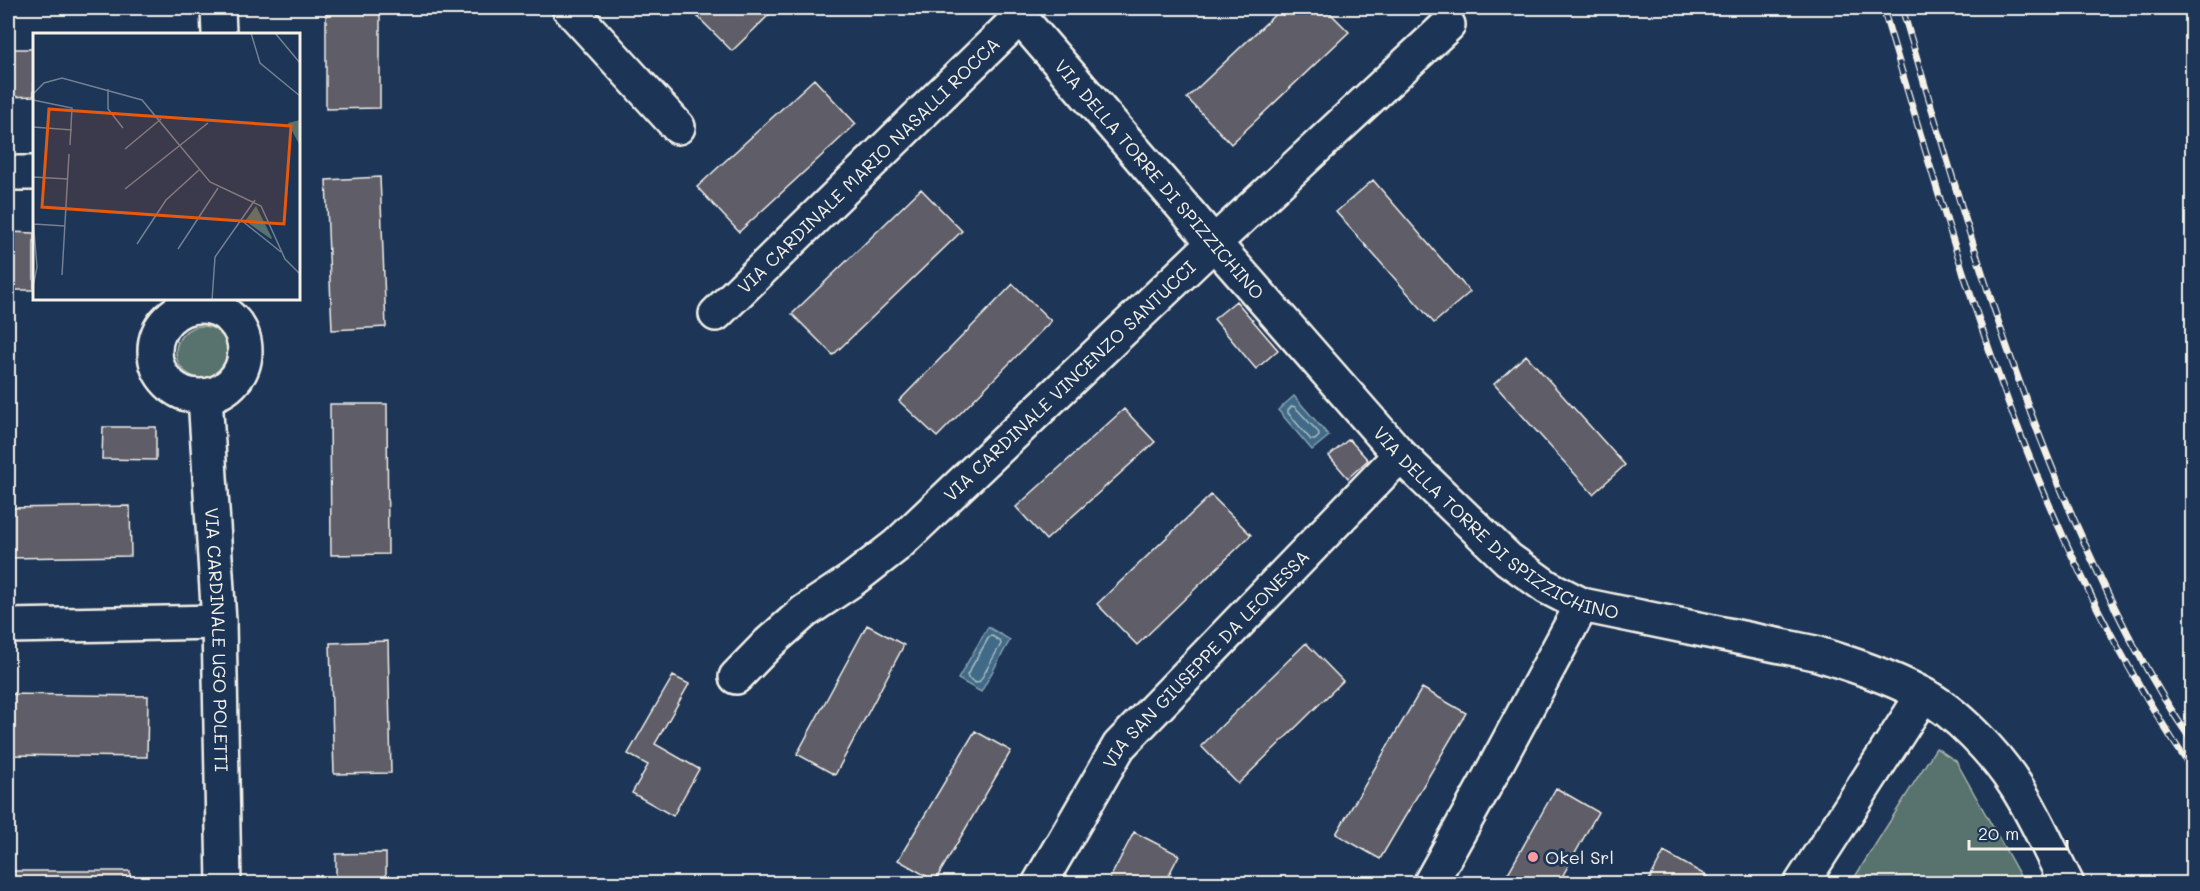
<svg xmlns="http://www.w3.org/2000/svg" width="2200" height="891" font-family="Mali,sans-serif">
<rect width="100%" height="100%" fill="#1d3557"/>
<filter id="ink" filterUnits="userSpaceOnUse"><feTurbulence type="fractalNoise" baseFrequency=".0167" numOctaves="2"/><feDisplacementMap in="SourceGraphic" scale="12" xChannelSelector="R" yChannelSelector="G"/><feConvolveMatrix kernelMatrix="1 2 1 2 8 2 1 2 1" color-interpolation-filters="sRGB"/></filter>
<g filter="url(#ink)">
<path fill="#59726e" stroke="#a6b2ab" stroke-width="1.5" d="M176 352a26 26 0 1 1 52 0a26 26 0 1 1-52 0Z
M1936 748 1956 761 2024 883H1851Z"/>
<path fill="#406b87" stroke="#88a1ae" stroke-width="1.5" d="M1294 396 1329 436 1312 450 1278 410Z
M988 627 1010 640 981 692 958 679Z"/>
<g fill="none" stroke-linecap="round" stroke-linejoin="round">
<path stroke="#acbbc1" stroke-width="1.5" d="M1292 406 1295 407 1319 433V436L1315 440H1311L1288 413V410Z
M992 636 1000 641 1001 644 980 681 976 683 968 678 967 675 989 637Z"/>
</g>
<path fill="#5e5d68" stroke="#f4f1e8" stroke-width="1.5" d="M326 8H380V108L326 109Z
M689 8H774L775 9 732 51Z
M1282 8H1325L1349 32 1231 144 1187 98Z
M8 49H34V96L8 97Z
M814 79 856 124 739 232 697 187Z
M380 177 386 327 332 330 326 180Z
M1373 180 1470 292 1434 323 1336 212Z
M921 189 962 231 833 355 792 314Z
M8 232 34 233V290H8Z
M1013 284 1051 321 937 437 899 401Z
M1236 301 1278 350 1256 369 1214 319Z
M1526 355 1625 465 1593 494 1494 384Z
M330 404H387L388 554 331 555Z
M1124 409 1155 442 1046 540 1016 507Z
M103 427H156V460L102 459Z
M1349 439 1368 460 1348 478 1329 456Z
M1211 495 1251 535 1137 645 1097 604Z
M130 506 131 556 8 558V508Z
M867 625 904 645 835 775 797 754Z
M388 641 391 773 334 774 330 643Z
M1306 643 1343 681 1238 784 1201 746Z
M673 676 689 684 655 744 699 769 673 816 632 793 648 765 628 754Z
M1422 688 1466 713 1380 859 1336 834Z
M8 694 148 696 147 757 8 755Z
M975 731 1011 751 935 881 898 860Z
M1556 788 1598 812 1558 884H1502Z
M1134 832 1179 855 1164 884H1107Z
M1664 852 1707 876 1703 884H1647Z
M386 853V884H336V854Z
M8 871H130V884H8Z"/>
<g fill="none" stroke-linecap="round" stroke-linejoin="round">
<g stroke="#f4f1e8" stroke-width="38">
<g id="minor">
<path d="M218 8 219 34"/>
<path d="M569 8 678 127"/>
<path id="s1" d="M1012 8 1214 243 1400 455 1508 559 1547 587 1582 605 1815 653C1851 664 1888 676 1922 694 1956 712 1995 753 2016 786 2036 817 2050 851 2067 884"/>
<path d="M8 173H34"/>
<circle cx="200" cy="351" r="45"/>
<path id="s2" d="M716 314 1021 16"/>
<path id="s3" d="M205 396 219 622 224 884"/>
<path d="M8 626 219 622"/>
<path id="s4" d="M736 677 769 643 804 612 852 580 897 545 1214 243 1448 25"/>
<path id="s5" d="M1039 884 1119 746 1400 455"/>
<path d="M1430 884 1489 778 1582 605"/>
<path d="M1801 884 1923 695"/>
</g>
</g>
<use href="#minor" stroke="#1d3557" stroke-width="33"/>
<g stroke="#f4f1e8" stroke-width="7">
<path id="rail" d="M1883 8C1961 271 2035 540 2192 769
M1902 8C1956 189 2006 370 2084 542 2115 611 2149 680 2192 741"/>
</g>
<use href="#rail" stroke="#1d3557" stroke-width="4.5" stroke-dasharray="14" stroke-linecap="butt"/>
</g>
</g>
<circle fill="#ff9aa2" stroke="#1d3557" stroke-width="2" cx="1533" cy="857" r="6"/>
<g text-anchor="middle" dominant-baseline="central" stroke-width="6" stroke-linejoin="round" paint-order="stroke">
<g font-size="18" fill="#f4f1e8" stroke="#1d3557">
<text stroke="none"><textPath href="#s2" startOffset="213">VIA CARDINALE MARIO NASALLI ROCCA</textPath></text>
<text stroke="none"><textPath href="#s1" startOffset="226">VIA DELLA TORRE DI SPIZZICHINO</textPath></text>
<text stroke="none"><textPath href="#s4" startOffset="447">VIA CARDINALE VINCENZO SANTUCCI</textPath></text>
<text stroke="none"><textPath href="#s1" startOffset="712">VIA DELLA TORRE DI SPIZZICHINO</textPath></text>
<text stroke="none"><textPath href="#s3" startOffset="244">VIA CARDINALE UGO POLETTI</textPath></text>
<text stroke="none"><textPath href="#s5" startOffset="282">VIA SAN GIUSEPPE DA LEONESSA</textPath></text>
</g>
<g font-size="18" fill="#f4f1e8" stroke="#1d3557" text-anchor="start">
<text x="1545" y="857">Okel Srl</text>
</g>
</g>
<g transform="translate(33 33)">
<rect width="267" height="267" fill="#1d3557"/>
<path d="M267 87V113L255 90ZM223 173 239 205 238 206 212 188Z" fill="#59726e"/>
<path fill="none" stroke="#738091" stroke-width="1.5" d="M218 0 227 30 267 63M242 0 267 30M75 56V76L90 95M0 61 11 50 29 45 109 67 177 149 228 173 252 226 267 241M0 67 39 75 37 112M0 94 39 97M92 116 128 86M0 144 35 146M92 156 175 90M0 185 4 234 0 254M208 187 248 219M1 191 32 193M104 211 133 167 166 137M145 216 185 155M29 242 36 121M179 267 182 224 222 167"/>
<path fill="#e8590c" fill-opacity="0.15" stroke="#e8590c" stroke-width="3" d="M16 76 258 93 251 191 9 174Z"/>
<rect width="267" height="267" fill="none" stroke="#f4f1e8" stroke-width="3"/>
</g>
<rect width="2200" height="891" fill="none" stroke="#1d3557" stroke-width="30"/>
<rect x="15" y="15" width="2170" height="861" fill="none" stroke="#f4f1e8" stroke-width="2" filter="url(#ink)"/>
<path d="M1969 840v9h98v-9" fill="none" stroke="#f4f1e8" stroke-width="3"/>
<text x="1978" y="840" font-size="18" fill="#f4f1e8" stroke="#1d3557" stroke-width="4.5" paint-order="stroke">20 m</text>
</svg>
